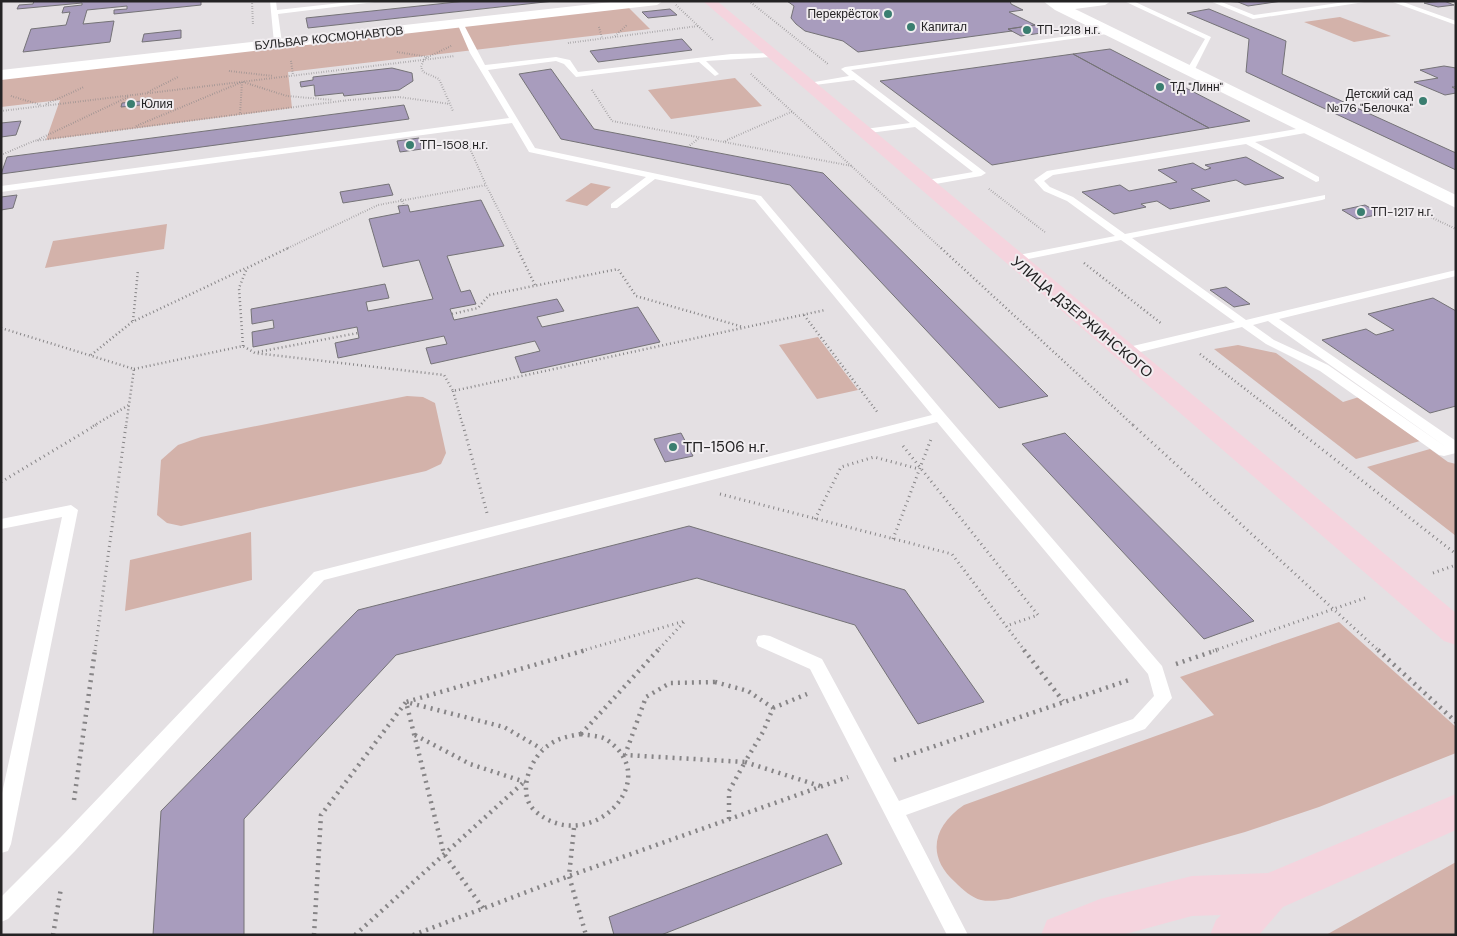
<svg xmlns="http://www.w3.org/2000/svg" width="1457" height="936" font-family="'DM Sans',sans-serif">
<rect width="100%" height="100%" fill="#e4e0e3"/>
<path fill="#d3b2aa" d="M628 7 650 29 288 72 292 108 46 140 60 100 1 107V78Z
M1340 17 1391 36 1354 42 1304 22Z
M735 78 762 106 671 119 648 90Z
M591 183 611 187 587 206 565 201Z
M167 224 164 249 45 268 53 241Z
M818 337 858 390 817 399 779 345Z
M1238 345 1276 353 1343 402 1359 397 1420 441 1356 459 1214 349Z
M407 396 423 397 435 403 446 453 441 464 426 471 181 526 167 523 157 515 161 460 178 445 201 437Z
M1430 449 1448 462 1456 464V536L1367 467Z
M251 532 252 580 125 611 130 560Z
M1339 622 1456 727V753L1319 807 1245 832 1008 899C999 900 990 902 981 900 972 898 962 889 955 882 926 856 933 826 964 805L1214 715 1180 677Z
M1456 862V935H1326Z"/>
<path fill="#a89cbd" stroke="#757377" d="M34 1H201V5L114 14V10L127 9V6L87 10 83 24 114 21 110 42 23 52 31 29 66 25 70 12 62 13 64 7 82 5V3L17 9 19 5 33 4Z
M466 1H554L308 28 306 18Z
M787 1H1010L1011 4 1023 10 1009 12 1035 25 1008 29 1012 31 858 52 843 41 805 31 796 24 791 18 794 6Z
M1223 1H1282L1248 6 1238 2Z
M1444 1 1454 5 1438 7 1424 3Z
M670 9 677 15 648 18 642 12Z
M1209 9 1286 41 1282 74 1456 153V170L1246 72 1249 39 1187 13Z
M1035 25 1048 32 1021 36 1008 29Z
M181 30V38L142 42 144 34Z
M682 39 692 50 598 62 590 51Z
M1110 49 1250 121 1209 128 1073 54Z
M1073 54 1209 128 992 165 880 81Z
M1444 66 1456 68V87H1452L1456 89V93L1445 95 1414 82 1438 78 1420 70Z
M392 68 412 73 413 81 399 90 344 96 343 93 315 96 314 85 301 87 300 82 313 80V77Z
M551 69 594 129 823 173 1048 396 999 408 790 185 561 139 519 74Z
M142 101 141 105 121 107 122 103Z
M404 105 409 119 1 174 7 157Z
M21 121 16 135 1 137V123Z
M419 138 422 149 400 152 397 141Z
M1246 157 1284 178 1245 185 1236 180 1191 189 1210 201 1170 209 1157 201 1141 204 1146 207 1114 214 1082 192 1120 185 1129 191 1177 182 1158 170 1193 163 1205 170 1211 168 1205 165Z
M389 184 393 195 343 203 340 192Z
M17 195 13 208 1 210V197Z
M481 200 504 246 447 256 461 292 470 290 476 304 450 309 454 320 557 299 564 311 537 317 542 327 638 307 660 342 521 373 515 357 540 351 535 341 431 364 426 348 447 344 444 336 338 358 335 343 359 338 357 327 253 347 252 332 274 328 273 320 252 324 251 309 385 284 389 298 366 302 368 311 433 299 419 260 383 267 369 219 400 213 398 206 408 205 410 212Z
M1365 205 1381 214 1357 219 1342 210Z
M1226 287 1250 304 1234 307 1210 290Z
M1433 298 1456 311V406L1430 413 1322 340 1366 329 1376 335 1394 330 1368 314Z
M681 433 693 456 665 462 654 439Z
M1065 433 1254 621 1204 639 1022 444Z
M689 526 905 590 984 702 918 724 855 625 697 578 396 655 244 819V935H153L161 811 358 610Z
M827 834 842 864 661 935H614L609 917Z"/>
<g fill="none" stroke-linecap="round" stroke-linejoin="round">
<path stroke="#878587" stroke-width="2" stroke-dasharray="0.5 2" stroke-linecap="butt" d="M252 1 253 26
M749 1 828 64
M676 5 713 40
M599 27 602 38
M615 36 627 25
M568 43 698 26
M451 46 424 59 421 67 423 72 439 79 453 111
M397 52 428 57
M291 61 293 75
M229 71 273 76
M751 74 942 249
M243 82 287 96 333 100
M592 90 612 121 852 166
M148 92 178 77
M11 96 41 105
M46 104 84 87
M1 111 455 56
M136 126 242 82 240 114
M37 140 128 97
M725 141 793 111
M468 144 486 185
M688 147 699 138
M1 155 34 141 349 100 399 97 450 104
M989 189 1046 233
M401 199 404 205
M1420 212 1456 229
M286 249 378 205 486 185 518 249"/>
<path stroke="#878587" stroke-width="2.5" stroke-dasharray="1 3" stroke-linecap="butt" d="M517 248 535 285
M941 248 1134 426
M1084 263 1162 324
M452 314 478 308 489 295 618 269 636 296 743 327
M804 315 878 413
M133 321 138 270
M1 328 134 369 126 426
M243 346 239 288 247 268 288 248
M258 352 358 333
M1200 354 1293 426
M91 355 132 322 246 268
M134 369 243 346 255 353 444 375 453 391 825 310
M453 391 463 426
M93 426 129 405"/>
<path stroke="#878587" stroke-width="3" stroke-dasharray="1 4" stroke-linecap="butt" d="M463 425 487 513
M1133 425 1379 651
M1291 425 1456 554
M903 446 1038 615 1006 626
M1 482 96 425
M720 494 952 554 1025 651
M815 519 841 467 874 457 919 469
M893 539 931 439
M1433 573 1456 565
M95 651 126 425
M581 651 685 621 657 651
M1213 651 1368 597"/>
<path stroke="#878587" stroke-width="4.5" stroke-dasharray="2 5" stroke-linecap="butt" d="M1024 650 1063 701
M1378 650 1456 722
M1176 664 1217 650
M715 682 748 691 773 708 763 732 745 762 625 755 646 697 670 683Z
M773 708 807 694
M581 734C589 736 600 735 607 740 666 780 589 858 535 811 516 794 530 757 549 745 558 738 570 736 581 734Z
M581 734 658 650
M415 735 470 764 525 782
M894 760 1132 679
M745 762 820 786
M74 800 95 650
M729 819V791L745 762
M574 828 569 876 586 935
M483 908 444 854 406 702 586 650
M53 935 61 888
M314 935 321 815 406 702 504 727 542 749
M355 935 524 782
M413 935 569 876 848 777"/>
<path fill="#fff" fill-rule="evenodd" d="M270 1H276L277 10 359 1H383L278 14 282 43 278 45 274 43Z
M1124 1H1133L1211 37 1193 73 1186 71 1205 39Z
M1210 1H1219L1254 15 1352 1H1371L1253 19Z
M1390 1H1400L1456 21V25Z
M460 21 463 23 485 65 556 57 570 60 578 72 731 54 775 53 776 55 772 57 706 61 719 74 715 76 699 62 576 77 564 64 556 61 488 70 535 148 761 196 945 414 1162 666 1172 698 1145 729 906 815 968 935H947L810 669 758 646 756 641 758 636 764 635 770 636 822 659 899 801 1133 719 1154 696 1148 674 937 422 324 580 75 851 8 919 1 922V897L61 837 314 572 932 415 755 200 655 179 617 208H611V204L646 177 529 152 512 123 1 192V186L509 118 470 53 457 23Z
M1112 30 1114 33 851 70 986 173 981 176 924 186 919 183 921 181 973 172 915 127 862 134 861 132 865 129 910 123 854 80 807 86 803 84 849 76 841 69 845 67Z
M1308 127 1311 128V132L1255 142 1319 177V181L1316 182 1246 144 1053 175 1044 181 1050 187 1073 197 1125 234 1325 195V199L1322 200 1132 238 1246 320 1456 270V276L1279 319 1456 441V453L1444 456 1439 455 1320 371 1266 344 1242 327 1124 356 1120 355 1118 352 1120 349 1235 322 1121 240 1014 262 1009 259 1014 256 1115 236 1067 201 1044 191 1034 180 1047 171ZM1268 321 1446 447 1328 365 1274 340 1253 325Z
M71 505 78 510 11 844 8 851 1 853V798L62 517 1 529V519Z"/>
<path fill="#fff" fill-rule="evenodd" d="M620 1H663L657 5 1 80V70Z
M1043 1H1111L1105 5 1075 9 1456 195V208L1055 10Z"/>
<path fill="#f5d4de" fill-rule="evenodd" d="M703 1H717L1456 613V645L1444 641Z
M1456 794V830L1283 907 1259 935H1210L1216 920 1221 915 1192 916 1122 935H1041L1047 920 1100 899 1192 876 1268 873Z"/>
</g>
<g fill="#3a7e70" stroke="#f1edf0" stroke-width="2">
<circle cx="888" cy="14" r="5"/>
<circle cx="911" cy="27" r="5"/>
<circle cx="1027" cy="30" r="5"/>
<circle cx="1160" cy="87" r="5"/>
<circle cx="1423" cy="101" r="5"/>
<circle cx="131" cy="104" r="5"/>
<circle cx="410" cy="145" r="5"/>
<circle cx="1361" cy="212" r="5"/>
<circle cx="673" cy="447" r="5"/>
</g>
<g text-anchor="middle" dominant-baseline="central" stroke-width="4" stroke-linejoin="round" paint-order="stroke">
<g font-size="12" fill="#242324" stroke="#f1edf0" text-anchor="start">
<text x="878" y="14" text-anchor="end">Перекрёсток</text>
<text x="921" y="27">Капитал</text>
<text x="1037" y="30">ТП-1218 н.г.</text>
<text x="1170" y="87">ТД "Линн"</text>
<text x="1413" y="94" text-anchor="end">Детский сад<tspan x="1413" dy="14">№176 "Белочка"</tspan></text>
<text x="141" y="104">Юлия</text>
<text x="420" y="145">ТП-1508 н.г.</text>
<text x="1371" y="212">ТП-1217 н.г.</text>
</g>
<g font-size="12" fill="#242324" stroke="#f1edf0">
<text transform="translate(329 38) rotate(-6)">БУЛЬВАР КОСМОНАВТОВ</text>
</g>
<g font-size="15" fill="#242324" stroke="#f1edf0">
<text transform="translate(1082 317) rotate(40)">УЛИЦА ДЗЕРЖИНСКОГО</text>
</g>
<g font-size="15" fill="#242324" stroke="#f1edf0" text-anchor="start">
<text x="683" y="447">ТП-1506 н.г.</text>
</g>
</g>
<rect width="1457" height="936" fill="none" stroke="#242324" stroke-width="5"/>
</svg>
